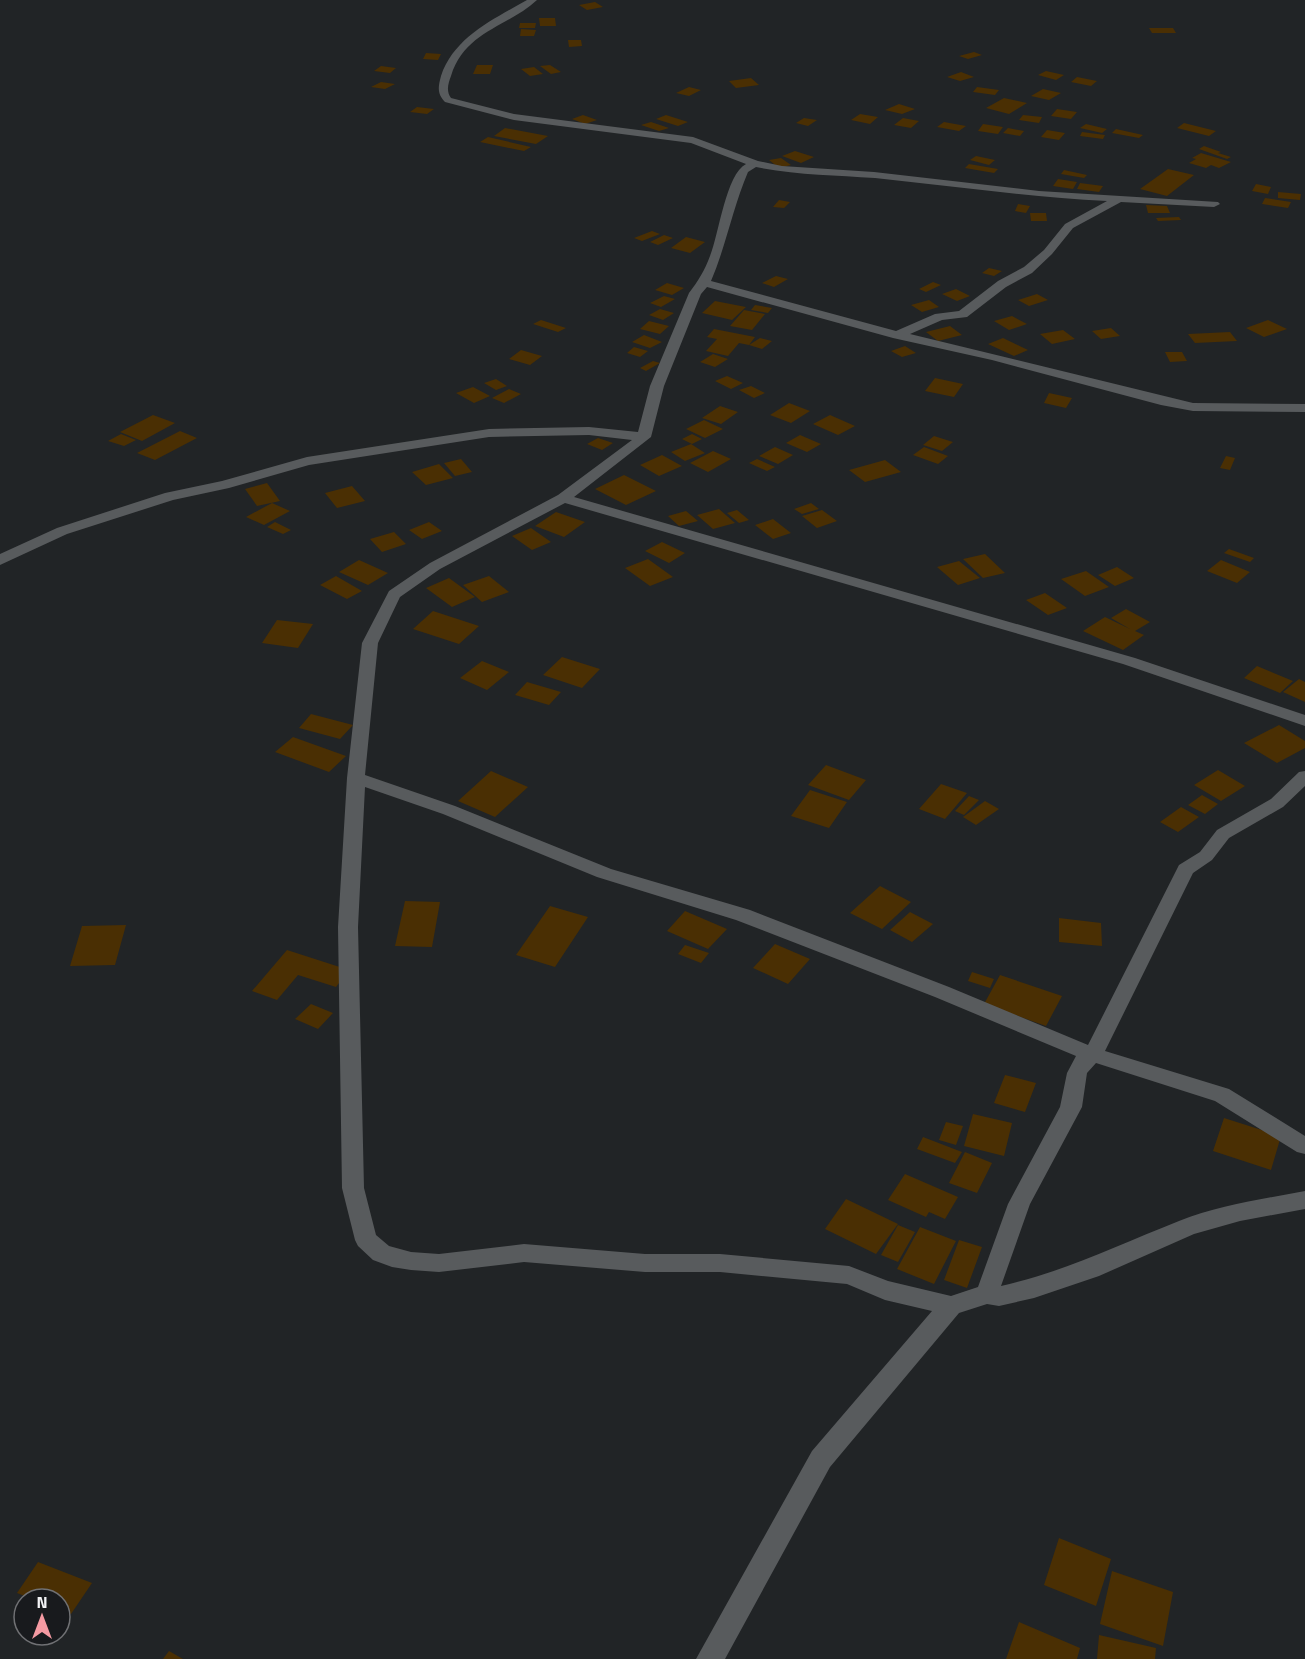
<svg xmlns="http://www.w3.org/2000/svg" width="1305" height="1659" font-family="'Titillium Web',sans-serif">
<rect width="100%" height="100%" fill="#212426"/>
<path fill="#4a2f03" d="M595 2 603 7 587 10 579 5Z
M539 18H555L556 26H540Z
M520 23H536L535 28H519Z
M1149 28H1173L1176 33H1152Z
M521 29 536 30 534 36H520Z
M568 40H581L582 46 569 47Z
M974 52 982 55 968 59 959 56Z
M426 53 441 54 438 60 423 59Z
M477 65H493L490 74H473Z
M550 65 561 72 551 74 540 66Z
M381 66 396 68 390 73 374 71Z
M534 67 543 74 530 76 521 69Z
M1046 71 1064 75 1056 80 1038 75Z
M961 72 974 77 960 81 947 77Z
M1077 77 1097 81 1091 86 1071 82Z
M751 78 759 85 736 88 729 81Z
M381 82 395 84 385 89 371 87Z
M689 87 701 90 689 96 676 93Z
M977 87 999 90 995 95 973 92Z
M1043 89 1061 93 1049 100 1031 96Z
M1004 98 1027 103 1009 114 986 108Z
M899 104 915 109 902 114 885 110Z
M417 107 434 109 427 114 410 112Z
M1057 109 1077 112 1071 119 1051 116Z
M860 114 878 117 870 124 851 120Z
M583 115 597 120 585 124 572 119Z
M666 115 688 122 678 126 656 119Z
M1023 115 1042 117 1039 123 1019 120Z
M804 118 817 120 808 126 796 123Z
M903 118 919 121 911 128 894 125Z
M651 122 669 128 659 131 641 125Z
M944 122 966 126 959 131 937 127Z
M1184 123 1216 131 1209 136 1177 128Z
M983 124 1003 127 998 134 978 131Z
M1086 124 1107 129 1102 133 1080 128Z
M505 128 548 136 536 144 494 136Z
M1008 128 1024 131 1020 136 1003 133Z
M1116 129 1143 135 1139 138 1112 133Z
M1047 130 1065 133 1059 140 1041 137Z
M1082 132 1105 135 1103 139 1080 136Z
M488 137 531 147 524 151 480 142Z
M1204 146 1221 152 1218 153 1231 157 1227 159 1199 149Z
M795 151 814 157 801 163 782 156Z
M1201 153 1231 162 1219 168 1211 165 1206 168 1189 163 1196 159 1192 158Z
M976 156 995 160 989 165 970 160Z
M781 158 791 165 779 168 769 160Z
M969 164 998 169 994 173 965 168Z
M1168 169 1194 175 1167 196 1140 189Z
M1064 170 1087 175 1084 178 1061 174Z
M1058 179 1077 182 1073 189 1053 186Z
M1080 183 1103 186 1099 192 1077 189Z
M1256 184 1271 187 1268 194 1252 191Z
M1278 192 1301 194 1300 200 1278 198Z
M1265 198 1291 202 1288 208 1262 204Z
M779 200 790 202 784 208 773 207Z
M1018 204 1030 206 1026 213 1015 211Z
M1146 205 1167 206 1170 213H1148Z
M1030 213H1046L1047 221H1031Z
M1179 217 1181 220 1158 221 1156 218Z
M652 231 660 234 642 241 634 238Z
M664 235 673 238 658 245 650 242Z
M686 237 705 242 690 253 671 248Z
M989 268 1002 271 994 276 982 273Z
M776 276 788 279 774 287 762 283Z
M933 282 941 285 926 292 919 289Z
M667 283 684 288 672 295 655 290Z
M956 289 970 296 957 301 942 294Z
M1037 294 1048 300 1029 306 1018 300Z
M664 296 675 299 661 307 650 303Z
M929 300 939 307 922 312 911 305Z
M715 301 746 307 732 320 702 313Z
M755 305 772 308 768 313 751 310Z
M660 309 674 313 663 320 649 315Z
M744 310 765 314 752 330 730 326Z
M1012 316 1027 324 1009 330 994 321Z
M541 320 566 328 558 332 533 324Z
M1268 320 1287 329 1264 337 1246 328Z
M649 321 669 326 660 334 640 329Z
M950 326 962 335 938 341 926 332Z
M1111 328 1120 336 1101 339 1092 331Z
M714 329 755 337 749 345 739 343 728 356 706 351 717 339 707 337Z
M1063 330 1075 339 1052 344 1040 334Z
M1230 332 1237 341 1195 343 1188 334Z
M644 335 662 342 650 348 632 342Z
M760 338 772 341 762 349 749 345Z
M1003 338 1028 350 1014 356 988 344Z
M905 346 916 353 902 357 891 351Z
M634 347 648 351 640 357 627 353Z
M521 350 542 356 530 365 509 359Z
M1165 352H1182L1187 361 1170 362Z
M713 354 728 359 715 367 700 362Z
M653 361 660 363 646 371 640 368Z
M727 376 743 383 731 389 715 381Z
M935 378 963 384 954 397 925 391Z
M496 379 507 386 496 390 484 383Z
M751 386 765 393 754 398 739 390Z
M473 387 490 396 474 403 456 393Z
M509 389 521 394 504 403 492 398Z
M1049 393 1072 398 1066 408 1044 403Z
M789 403 810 411 791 423 770 415Z
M720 406 738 412 721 424 702 418Z
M153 415 175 423 142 441 120 432Z
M830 415 855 426 838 435 813 424Z
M704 420 723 429 705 438 686 429Z
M180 431 197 438 155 460 137 453Z
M121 434 136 440 124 446 108 441Z
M692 434 702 439 692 444 682 439Z
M800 435 821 444 807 452 786 443Z
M934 436 953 442 942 451 923 445Z
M598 438 613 443 602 450 587 444Z
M691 444 705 453 685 461 671 452Z
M775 447 793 455 778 464 759 456Z
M924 447 948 456 938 464 913 455Z
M713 451 731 459 708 472 690 463Z
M662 455 682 466 659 476 640 465Z
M1226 456 1235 458 1230 470 1220 468Z
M461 459 472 472 455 476 444 463Z
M757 459 775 467 767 471 749 463Z
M885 460 901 472 865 482 849 470Z
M439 464 453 478 426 485 412 472Z
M624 475 656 491 626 505 595 489Z
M267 483 280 501 257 506 245 489Z
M352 486 365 501 337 508 325 493Z
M272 503 290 511 264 525 246 517Z
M811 503 819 509 802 514 794 509Z
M719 509 735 523 713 529 697 515Z
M737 510 749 520 739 523 727 513Z
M822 510 837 521 817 528 802 516Z
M686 511 698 521 679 526 668 516Z
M556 512 585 522 564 537 535 526Z
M773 519 791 533 773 539 755 525Z
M275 522 291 530 283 534 267 527Z
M429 522 442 531 422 539 409 530Z
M531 528 551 542 532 550 512 536Z
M394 532 406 544 382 552 370 539Z
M662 542 685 553 669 563 645 551Z
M1229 549 1254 558 1250 562 1224 553Z
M985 554 1005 573 983 578 963 559Z
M648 559 673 577 650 586 625 568Z
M359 560 388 573 368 585 339 572Z
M1221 560 1250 572 1237 583 1207 571Z
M959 561 980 578 958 585 937 567Z
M1117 567 1134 578 1115 586 1098 575Z
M1086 571 1109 587 1085 596 1061 579Z
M336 576 362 591 347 599 320 585Z
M489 576 509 592 482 602 463 585Z
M449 578 475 597 452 607 426 588Z
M1045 593 1067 608 1048 615 1026 600Z
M1126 609 1150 622 1135 631 1144 635 1123 650 1083 631 1105 617 1130 629 1111 618Z
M433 611 479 626 459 644 413 629Z
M277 620 313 624 298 648 262 643Z
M562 657 600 669 582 688 543 675Z
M482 661 509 672 487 690 460 678Z
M1257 666 1293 681 1280 693 1244 678Z
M1299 679 1305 682V702L1283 692Z
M527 682 561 692 549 705 515 695Z
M311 714 353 725 340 739 299 728Z
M1279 725 1305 741V748L1277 763 1244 743Z
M293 737 346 756 329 772 275 752Z
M826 765 866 780 849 800 808 785Z
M1218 770 1245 786 1221 801 1194 785Z
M491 771 528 787 495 817 458 801Z
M941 784 967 793 945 819 919 809Z
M810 790 847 802 829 828 791 816Z
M1202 795 1218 804 1205 814 1188 805Z
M969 796 979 800 964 815 955 811Z
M985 801 999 809 976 825 963 817Z
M1181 807 1199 817 1178 832 1160 822Z
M880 886 911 902 882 929 850 913Z
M405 901 440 902 432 947 395 946Z
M550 906 588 917 555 967 516 955Z
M685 911 727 929 708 949 667 931Z
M910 912 933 924 912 942 890 930Z
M1059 918 1101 923 1102 946 1059 942Z
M126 925 115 965 70 966 82 926Z
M775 944 810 959 788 984 753 968Z
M685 945 709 953 701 963 678 954Z
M287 950 349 970 336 987 298 975 277 1000 252 991Z
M972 972 994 979 990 988 968 981Z
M1000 975 1062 996 1046 1026 984 1004Z
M311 1004 333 1013 318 1029 295 1019Z
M1005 1075 1036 1083 1025 1112 994 1103Z
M973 1114 1012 1123 1004 1156 964 1146Z
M1224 1118 1281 1136 1271 1170 1213 1151Z
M946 1122 963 1126 956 1145 939 1140Z
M923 1137 962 1152 955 1163 917 1149Z
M965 1152 992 1163 977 1193 949 1183Z
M905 1174 958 1197 945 1219 929 1212 926 1217 888 1200Z
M846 1199 898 1224 876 1254 825 1229Z
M898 1225 915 1232 898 1262 881 1255Z
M920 1227 956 1241 934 1284 897 1269Z
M959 1240 982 1247 967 1288 944 1280Z
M1059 1538 1111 1559 1096 1606 1044 1585Z
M38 1562 92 1583 71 1614 60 1610V1599H32L17 1593Z
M1112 1571 1173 1592 1163 1646 1100 1624Z
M1019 1622 1080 1648 1077 1659H1006Z
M1099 1635 1156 1648 1155 1659H1097Z
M169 1651 183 1659H163Z"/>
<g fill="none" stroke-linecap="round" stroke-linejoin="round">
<path fill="#585b5d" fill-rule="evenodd" d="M527 0H537C508 27 465 31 451 76 448 84 446 91 451 98L514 114 693 137 758 161 782 166 874 172 1039 191 1218 202 1220 204 1214 207 1121 202 1073 228 1052 254 1032 273 1006 287 967 317 942 320 910 334 1193 403 1305 404V412L1193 411 1161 405 992 360 893 338 707 287 701 294 664 386 651 437 574 497 1135 658 1305 715V726L1123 664 565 503 440 569 400 597 378 643 365 775 455 806 611 869 750 910 949 987 1088 1045 1179 865 1200 852 1217 830 1271 799 1299 772 1305 771V786L1283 807 1229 838 1212 860 1193 873 1105 1051 1229 1089 1305 1136V1154L1297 1152 1215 1101 1096 1063 1087 1073 1082 1107 1030 1204 1001 1286C1067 1271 1118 1245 1179 1221 1219 1205 1263 1199 1305 1191V1209L1240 1221 1194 1234 1099 1276 1034 1298 999 1306 987 1304 959 1313 830 1467 725 1659H696L812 1451 932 1311 885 1300 847 1284 720 1272H645L524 1262 439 1272 411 1270 392 1267 373 1260 358 1246 355 1240 342 1188 338 927 347 778 362 643 389 591 430 563 558 495 632 440 589 435 489 437 309 465 229 488 173 500 67 534 0 565V554L57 528 165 493 222 481 307 457 489 429 589 427 638 432 650 386 689 293C698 281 705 270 710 256 719 234 726 174 746 164L691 143 514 120 445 102C437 94 438 87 441 76 454 37 494 19 527 0ZM756 167C796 175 835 175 875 178 952 186 1029 197 1107 201L1065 224 1044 250 1024 267 998 281 959 311 935 314 896 331 711 281C726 246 733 207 748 172ZM365 787 443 814 597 877 736 920 935 997 1076 1056 1067 1073 1060 1107 1008 1204 978 1287 951 1296 888 1281 849 1266 720 1254H645L524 1244 439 1254 411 1252 389 1246 376 1235 364 1188 358 927Z"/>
</g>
<g transform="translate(42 1617)"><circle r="28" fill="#181a1d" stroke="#707174" stroke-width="1.5"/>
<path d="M0-4.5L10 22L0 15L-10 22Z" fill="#f49aa2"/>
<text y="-9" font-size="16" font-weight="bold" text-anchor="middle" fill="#f3f4f6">N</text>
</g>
</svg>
